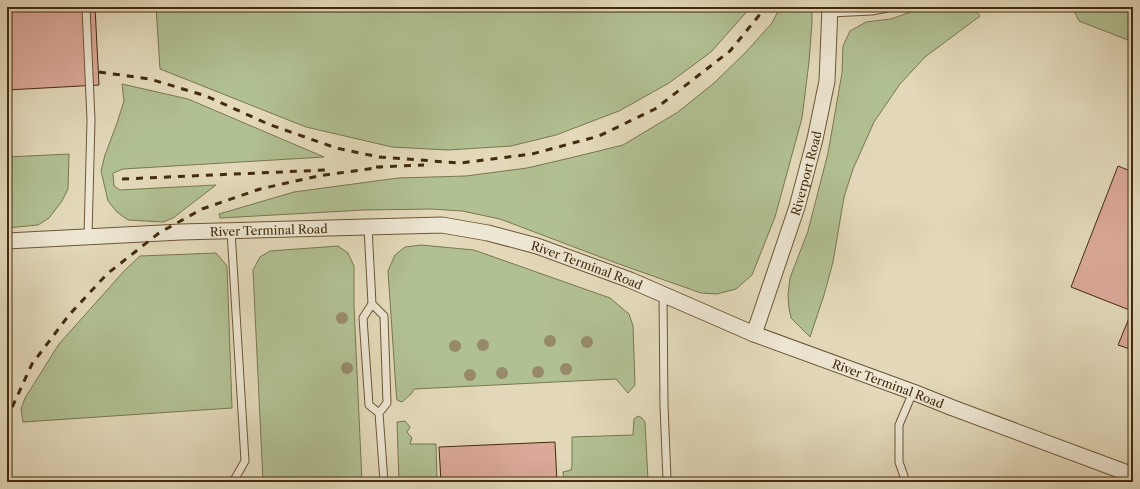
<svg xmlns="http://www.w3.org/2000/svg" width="1140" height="489" font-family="'Libre Caslon Text',serif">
<rect width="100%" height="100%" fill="#e3d9ba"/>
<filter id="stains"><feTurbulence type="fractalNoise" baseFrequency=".005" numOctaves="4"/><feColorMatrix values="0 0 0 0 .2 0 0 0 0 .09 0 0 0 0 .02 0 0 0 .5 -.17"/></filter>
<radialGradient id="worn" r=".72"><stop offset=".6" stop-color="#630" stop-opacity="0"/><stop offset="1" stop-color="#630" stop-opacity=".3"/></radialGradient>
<path fill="#b1c092" stroke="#7a764e" d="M156 7H751L711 52 669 83 619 111 556 135 511 146 448 150 392 147 306 127 160 69Z
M780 7H812V23L809 62 802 118 775 217 752 275 736 289 717 294 701 293 619 264 500 219 462 211 432 209 364 210 220 218 219 214 294 192 398 178 466 176 527 168 570 158 623 145 678 112 714 83 746 52 772 23Z
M924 7H973L980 16 925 57 900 84 874 122 853 169 844 197 833 262 824 295 810 337 791 318 789 308 788 295 790 278 808 231 828 153 842 73 843 46 850 31 866 22 891 19Z
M1072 7H1133V42L1079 21Z
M122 84 188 99 324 157 123 169 113 173 114 186 120 190 216 185 173 218 163 222 128 220 117 212 108 201 101 171 105 155 117 123 124 101Z
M69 154 68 189 62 201 49 218 38 225 7 228V157Z
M421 245 474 250 610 298 629 314 633 326 635 385 628 393 616 379 414 389 412 393 402 402 397 400 396 390 388 271 395 255 405 247Z
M338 246 348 253 354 266V306L362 482H263L253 270 260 257 270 251Z
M216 253 227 266 232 408 23 422 21 409 25 398 59 344 125 270 140 256Z
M638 416 642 418 645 422 648 480 602 482H564L563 472 571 470 572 466V437L633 435 634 419Z
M405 421 410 427 407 432 412 438 410 444H436L437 482H399L397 422Z"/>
<path fill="#dba999" stroke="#432b0b" d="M77 7H95L99 85 7 90V10Z
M1118 166 1133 172V350L1118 345 1132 311 1071 287Z
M555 442 557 482H441L439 447Z
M677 478V482H602L648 480Z"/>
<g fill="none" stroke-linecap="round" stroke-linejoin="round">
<g stroke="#6b5637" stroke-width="9">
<path id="lane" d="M86 7 91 120 88 236
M830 13 872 11 892 7
M368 227 372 304 363 318 369 405 379 413
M231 231 245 461 233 482
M663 295 664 405 667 479
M372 304 384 316 387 403 379 413 384 482
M906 482 899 462V425L913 392"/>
</g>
<g stroke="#6b5637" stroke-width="17">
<g id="street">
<path id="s1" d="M7 241 181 232 442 225 488 233 537 246 630 280 754 334 913 392 953 408 1133 475"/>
<path id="s2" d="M754 334 797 207 815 139 827 81 830 7"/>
</g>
</g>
<use href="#lane" stroke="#ede6d2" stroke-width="7"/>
<use href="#street" stroke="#ede6d2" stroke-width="15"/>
<path stroke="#432b0b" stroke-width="3" stroke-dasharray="7 7" stroke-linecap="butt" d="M99 72 150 79 206 96 268 124 336 148 379 157 460 163 532 154 599 136 655 109 730 51 766 7
M376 167 424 165
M122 179 326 170
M7 420 9 414 32 364 69 315 107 274 159 233 202 209 260 189 318 176 382 167"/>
</g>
<g fill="#978a69">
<circle cx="342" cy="318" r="6"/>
<circle cx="550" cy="341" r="6"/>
<circle cx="587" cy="342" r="6"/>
<circle cx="483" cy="345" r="6"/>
<circle cx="455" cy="346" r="6"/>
<circle cx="347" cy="368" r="6"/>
<circle cx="566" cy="369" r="6"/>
<circle cx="538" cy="372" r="6"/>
<circle cx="502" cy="373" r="6"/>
<circle cx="470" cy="375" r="6"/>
</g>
<g text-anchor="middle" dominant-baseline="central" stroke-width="4" stroke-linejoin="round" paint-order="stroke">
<g font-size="12" fill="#432b0b" stroke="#ede6d2">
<text stroke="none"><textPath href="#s2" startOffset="169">Riverport Road</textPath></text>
<text stroke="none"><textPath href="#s1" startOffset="262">River Terminal Road</textPath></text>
<text stroke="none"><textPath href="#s1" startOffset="586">River Terminal Road</textPath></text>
<text stroke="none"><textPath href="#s1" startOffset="910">River Terminal Road</textPath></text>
</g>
</g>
<rect width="1140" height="489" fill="none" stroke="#e3d9ba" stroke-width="24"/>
<rect x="8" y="8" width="1124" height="473" fill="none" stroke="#432b0b" stroke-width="2"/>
<rect x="12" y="12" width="1116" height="465" fill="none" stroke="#432b0b"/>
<rect width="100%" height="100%" filter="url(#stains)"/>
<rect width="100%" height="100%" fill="url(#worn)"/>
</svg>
